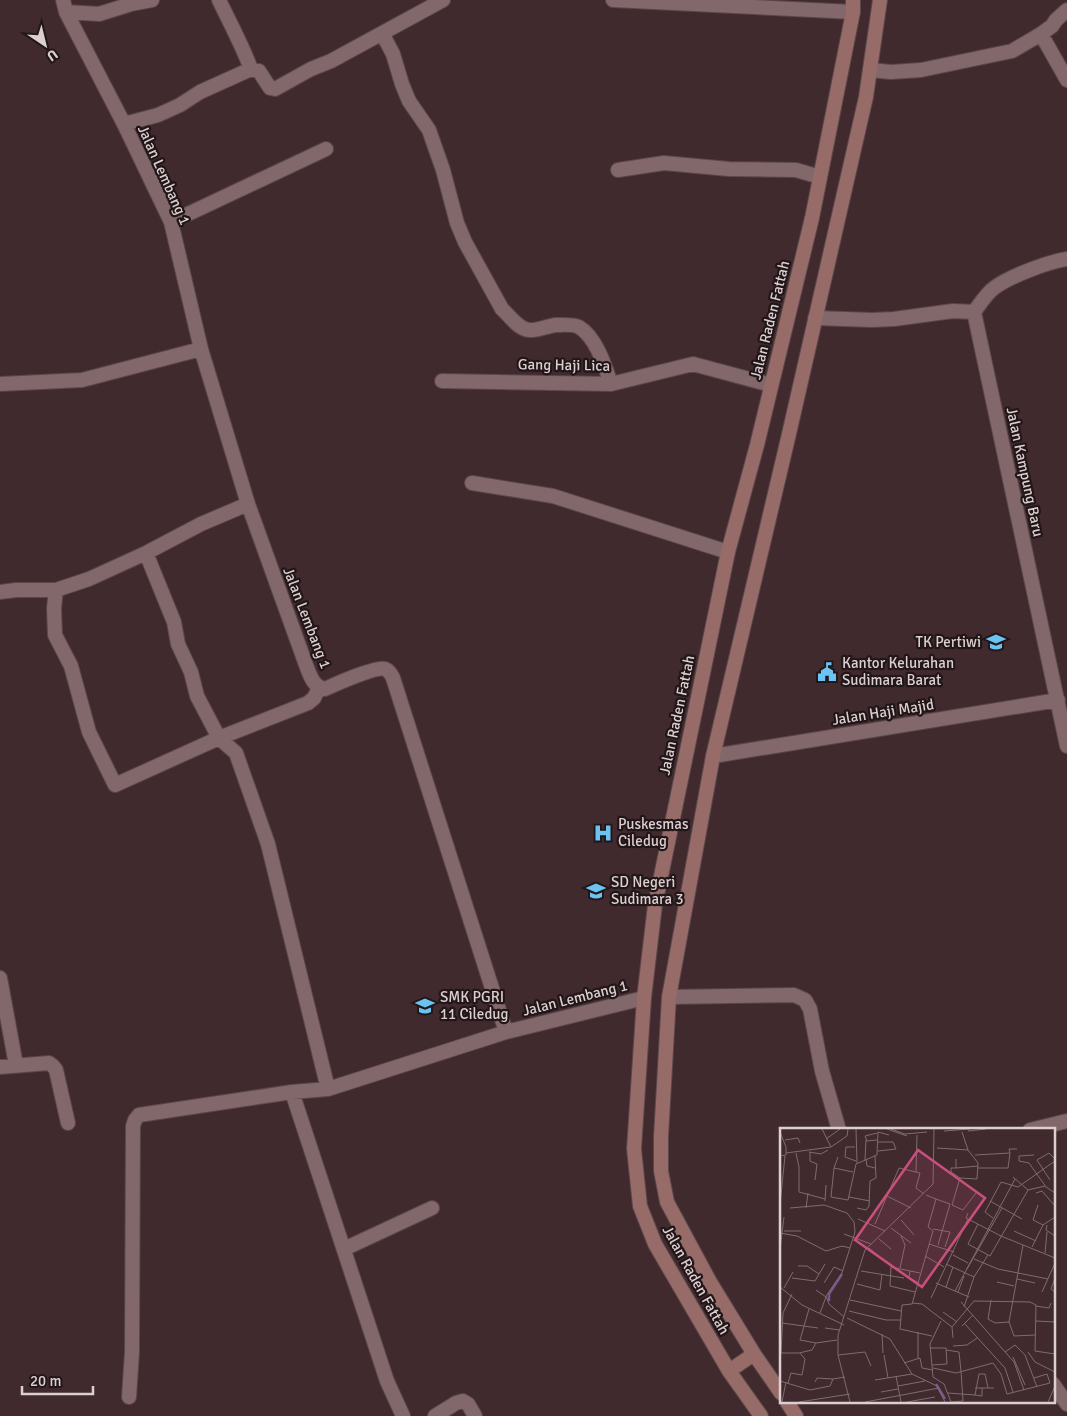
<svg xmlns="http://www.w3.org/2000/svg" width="1067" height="1416" font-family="Signika,sans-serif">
<rect width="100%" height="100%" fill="#412a2e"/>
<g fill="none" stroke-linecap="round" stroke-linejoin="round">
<g stroke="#5a474a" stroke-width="16">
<path id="minor" d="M63 0 66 12 124 124 171 222 201 349 231 448 248 504 306 665C310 675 313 687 325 689 336 684 376 666 385 669 390 671 391 674 393 678L506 1032 644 998
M219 0C230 23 242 45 251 69
M613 0 853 12
M66 12 99 14 131 4 152 0
M382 33 393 54 402 84 409 101 429 130 443 170 457 223 465 242 502 309C510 316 518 329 529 330 537 331 547 326 556 325 562 325 574 324 579 327 596 337 605 366 611 384
M1041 34 1067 80
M870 70 891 72 921 70 1012 51 1041 34 1052 26 1056 20 1067 10
M124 124 158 115 180 105 200 92 251 69 259 71 270 88 275 89 311 69 331 61 443 0
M618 170 664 163 729 169 796 170 820 177
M171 222 326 149
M1067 259C1048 262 1010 276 994 288 986 294 980 304 974 312L1067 746
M815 318 872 320 894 319 953 311 974 312
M442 381 611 384 693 364 771 385
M0 384 82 380 201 349
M472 483 553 496 728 552
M146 553 174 622 178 644 191 672 197 696 219 738 236 753 268 844 328 1089 506 1032
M56 590 54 608 55 635 71 666 89 732 115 785 219 738 308 703 314 698 319 688
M0 592 16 590H56L89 579 146 553 201 524 248 504
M713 756 1058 700
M0 978 16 1065
M669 997 794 995 805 1000 810 1009 822 1071 839 1130
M0 1067 49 1063 53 1066 56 1070 68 1123
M292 1092 387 1381 403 1416
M1030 1130 1067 1121
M344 1249 432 1208
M1053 1384 1067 1404
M129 1397 132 1352 133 1126 135 1120 139 1115 292 1092 328 1089
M435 1416 456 1403 463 1401 468 1404 475 1416"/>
</g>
<g stroke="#5a474a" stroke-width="16">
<path id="secondary" d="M729 1371 754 1354
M781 1393 754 1354 710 1282 667 1202 661 1171V1137L669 997 713 756 789 434 866 97 880 0
M787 1402 796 1416
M761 1416 729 1371 655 1244 640 1206 634 1149 644 998 655 905 707 654 728 552 757 445 812 218 853 12V0"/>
</g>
<use href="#minor" stroke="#82676b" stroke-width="14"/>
<use href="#secondary" stroke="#976b67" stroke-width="14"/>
</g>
<defs>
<g id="school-bare" transform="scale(1.5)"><path d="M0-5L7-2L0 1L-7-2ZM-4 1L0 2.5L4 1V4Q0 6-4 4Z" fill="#6bc3f2" stroke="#211618" stroke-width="2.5" paint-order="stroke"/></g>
<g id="civic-bare" transform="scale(1.5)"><path d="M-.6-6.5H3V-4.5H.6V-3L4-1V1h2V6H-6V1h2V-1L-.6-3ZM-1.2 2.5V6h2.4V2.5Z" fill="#6bc3f2" stroke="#211618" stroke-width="2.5" paint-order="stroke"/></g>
<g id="hospital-bare" transform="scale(1.5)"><path d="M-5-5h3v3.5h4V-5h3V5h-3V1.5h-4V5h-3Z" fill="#6bc3f2" stroke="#211618" stroke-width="2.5" paint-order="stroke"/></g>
</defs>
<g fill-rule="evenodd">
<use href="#school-bare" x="996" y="642"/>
<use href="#civic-bare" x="827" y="672"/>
<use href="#hospital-bare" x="603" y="833"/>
<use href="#school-bare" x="596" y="891"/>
<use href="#school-bare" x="425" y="1006"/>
</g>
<g text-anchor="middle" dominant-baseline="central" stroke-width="4.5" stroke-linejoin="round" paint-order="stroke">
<g font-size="15" fill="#ddced0" stroke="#211618">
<text transform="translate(164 175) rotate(66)">Jalan Lembang 1</text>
<text transform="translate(770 320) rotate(-76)">Jalan Raden Fattah</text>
<text transform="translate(564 365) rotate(1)">Gang Haji Lica</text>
<text transform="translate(1025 472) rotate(78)">Jalan Kampung Baru</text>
<text transform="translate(307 618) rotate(69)">Jalan Lembang 1</text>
<text transform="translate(883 712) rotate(-9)">Jalan Haji Majid</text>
<text transform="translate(677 715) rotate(-78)">Jalan Raden Fattah</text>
<text transform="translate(575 998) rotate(-14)">Jalan Lembang 1</text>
<text transform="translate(696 1280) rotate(61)">Jalan Raden Fattah</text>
</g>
<g font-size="15" fill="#ddced0" stroke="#211618" text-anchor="start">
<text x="981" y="642" text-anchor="end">TK Pertiwi</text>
<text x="842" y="663">Kantor Kelurahan<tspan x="842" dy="17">Sudimara Barat</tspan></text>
<text x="618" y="824">Puskesmas<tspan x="618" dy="17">Ciledug</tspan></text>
<text x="611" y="882">SD Negeri<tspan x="611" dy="17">Sudimara 3</tspan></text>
<text x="440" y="997">SMK PGRI<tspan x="440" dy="17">11 Ciledug</tspan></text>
</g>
</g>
<g transform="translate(780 1128)">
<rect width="275" height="275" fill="#412a2e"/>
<path fill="none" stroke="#7d5390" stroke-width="2.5" d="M49 173V166L62 146M156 256 165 271"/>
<path fill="none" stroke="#7f6c6f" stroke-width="1" d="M42 1 51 19M76 1 77 35M107 1 127 8M111 1 125 6 147 4M164 3 190 1M188 3 206 1M0 4 6 19V27L0 28M182 4 188 22M97 5 85 8 87 13 97 12M46 11 60 1M5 12 18 10 20 15M98 14H113L116 21 98 23M75 19H66L65 29 76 33M157 20 188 22 198 35 197 51 180 50 172 77M29 24 41 26 48 22M30 24V33L37 36 35 52M6 25 51 19 67 8 68 1M16 25 19 39V64L45 71M195 27 230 25 229 21H237M254 27 239 28V33L249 35 266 59 275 65M58 29 54 40 51 69 68 72 76 36 97 27 98 4 109 7M86 31 87 38 95 40M176 31V40L198 38M85 32 86 12M54 40 73 44M176 40H171V44L180 50M198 40H228L230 25M136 44 137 7M270 52 257 32 269 25 275 31M248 62 265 58M256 65 262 63 275 78M146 67 156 71 148 99 153 103 132 176 122 177 120 201 152 208M107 68 131 80M69 69 90 73M156 71 170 76 158 117M45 73 46 57M210 73 242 91M0 76 5 28M172 77 183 82 196 65M258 77 253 92 263 97M10 80 44 77 67 85 74 94 75 104 62 145 46 168 49 176 64 189M26 80 28 65M77 80 86 82 89 78 90 53 96 50 95 28M188 85 186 90 221 108 275 130M213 90 205 84 221 54 238 59 275 33M78 91 105 103M121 92 134 107M95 96 119 40 140 45 136 60 144 66M198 96 188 116 210 128 248 62 233 49M267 97 266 102 275 108M111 100 131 115M153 101 170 104 165 119M4 103H21M234 103 256 113M0 105 17 108 46 123 62 118 70 120M64 106 91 116M99 111 111 121M149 116 174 124M252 119 263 97 275 89M89 120 111 138 110 158 135 164M0 121 4 89M265 125 267 104M173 127 188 135M145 128 164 139M194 131 218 141 268 151M166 136 194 149M18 138H27L39 146M111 139 140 145M120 140 125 117 121 108M187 141 222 80M81 143 124 150M130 143 129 150 139 155M12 150 35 153 45 136M275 150 271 161 275 164M237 151 255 155M217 154 234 158M44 155 54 139 63 143M156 155 189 169M77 156 100 162 102 146M0 159 22 177 64 197M166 159 173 139M4 160 13 144M36 162 46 169 40 185M175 163 235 51M178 164 184 148M262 164 275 135M151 170 188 91M70 172 121 183M211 172 208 191 215 195 229 194M181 174 234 234 244 262M132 175 142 176 172 199M256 178 269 180 271 175M184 179 194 149 208 127M29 181 20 212 36 215M69 183 106 192H121M163 184 177 194M67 190 110 211 132 246 157 258 165 274M161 193 150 216 153 249 164 256 171 274M256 193 275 194M229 194 243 117M229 194 234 208 255 207M2 195 38 200M184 195 225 240 233 264M182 198 193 187M45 200 60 202M138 204V230M102 206 103 225M173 210 172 199 194 173 250 174 256 177 255 223 275 226M173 218 187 217 197 210M150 220H166L167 236 152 237M166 222 179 224 181 243M225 224 235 217 245 227 257 259M248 224 255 234 275 244M0 225H19L32 222 36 215 57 212M1 225 3 185 12 166M58 227 85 224 91 238M104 227 108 250M233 229 245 257M124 235 140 230 142 240 153 242M153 240 176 245 213 235 221 246 227 266 270 255 267 246 254 250M116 248 121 274M95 252 132 246M0 253 30 262 50 258 53 251 65 249M35 254 37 250 53 251M8 255 11 245 22 247 25 231 20 225M118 258 145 253M195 260H214M101 264 118 261M168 265 195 267 199 246H205L208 260M195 267 202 268V260M2 274 6 254M19 274 70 266M70 274 58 227V207L85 122 153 56 154 1M85 274 159 260M127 274 155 269M171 274 183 273 181 243M268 274 275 258"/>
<path fill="#ca4f7e" fill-opacity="0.15" stroke="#ca4f7e" stroke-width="2.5" d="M138 22 205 70 142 159 75 112Z"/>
<rect width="275" height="275" fill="none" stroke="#ddced0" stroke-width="2.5"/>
</g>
<g transform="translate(45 45) rotate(145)" stroke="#211618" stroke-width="4" paint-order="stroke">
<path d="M0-4L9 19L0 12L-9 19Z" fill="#ddced0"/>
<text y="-8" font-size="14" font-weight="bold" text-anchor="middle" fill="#ddced0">U</text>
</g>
<path d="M22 1386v8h71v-8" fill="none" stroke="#ddced0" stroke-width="2.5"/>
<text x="30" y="1386" font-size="15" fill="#ddced0" stroke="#211618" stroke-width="4" paint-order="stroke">20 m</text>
</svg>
